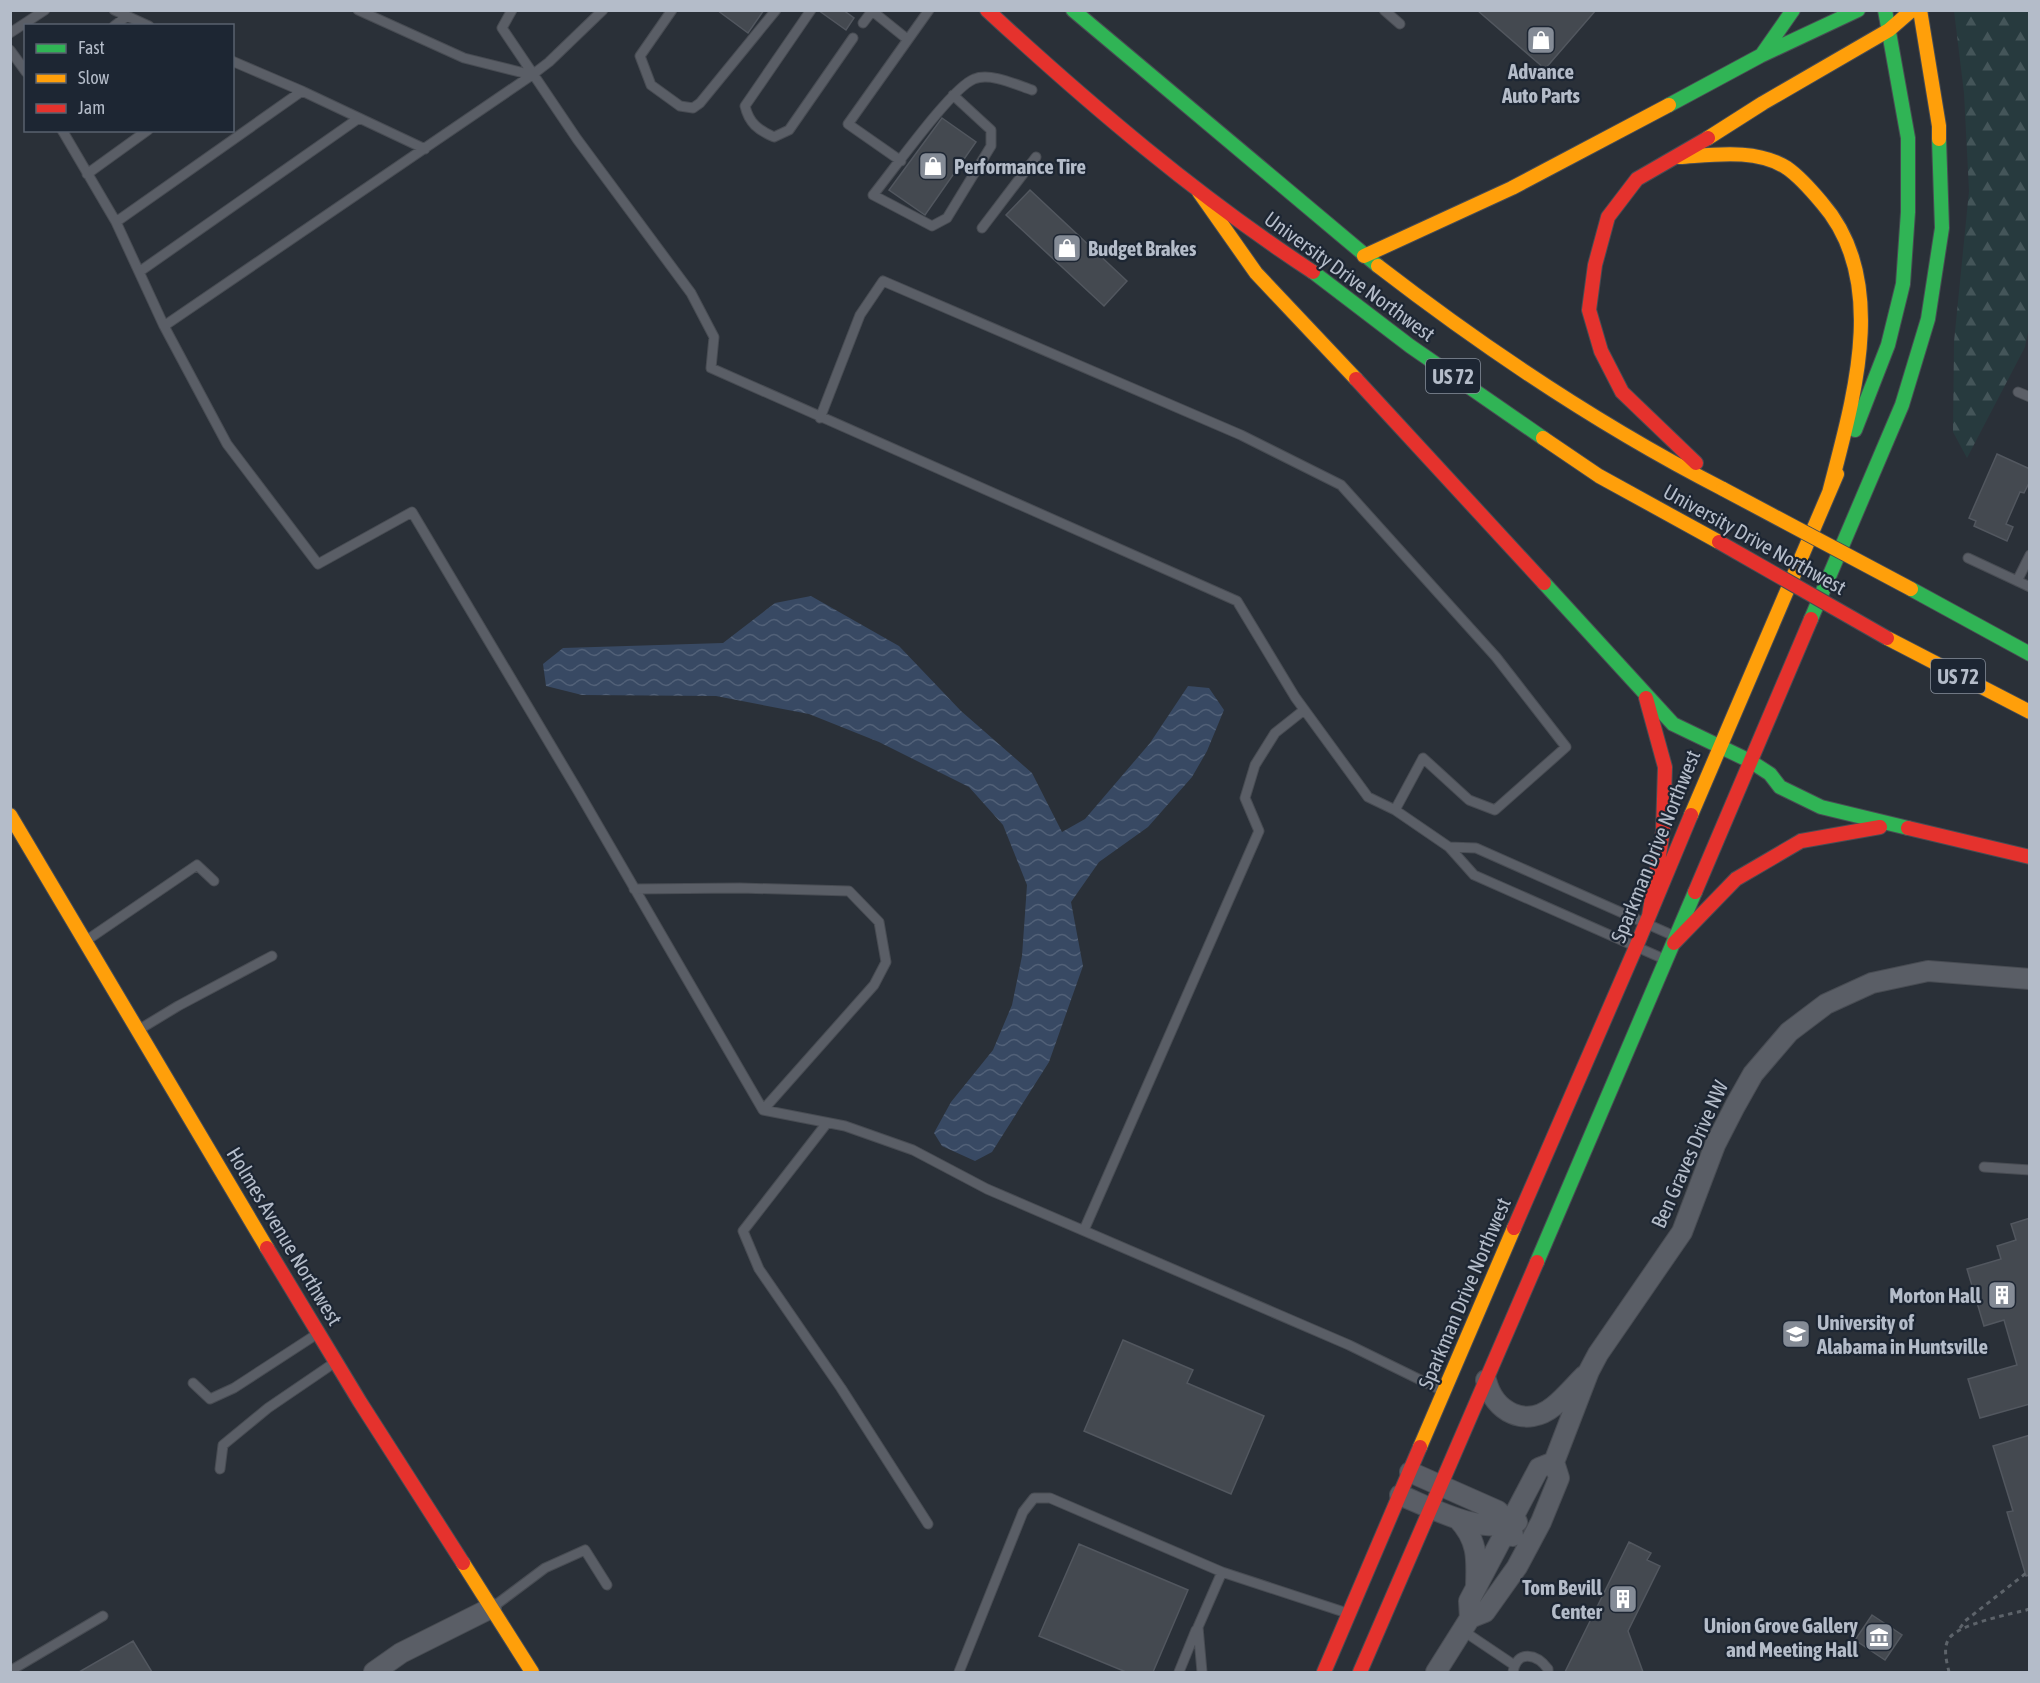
<svg xmlns="http://www.w3.org/2000/svg" width="2040" height="1683" font-family="'Asap Condensed',sans-serif">
<defs>
<pattern id="forest-firs" width="22" height="20" patternUnits="userSpaceOnUse" patternTransform="scale(1.5)"><rect width="22" height="20" fill="#273a3e"/><path d="M5 1l3.5 6h-7zM16 11l3.5 6h-7z" fill="#445559"/></pattern>
<pattern id="water-waves" width="16" height="10" patternUnits="userSpaceOnUse" patternTransform="scale(1.5)"><rect width="16" height="10" fill="#384963"/><path d="M0 5q4-4 8 0t8 0" fill="none" stroke="#526178"/></pattern>
</defs>
<rect width="100%" height="100%" fill="#2a3038"/>
<path fill="url(#forest-firs)" d="M1954 11H2030L2029 328 2025 347 1967 458 1953 432 1954 342 1969 191 1964 93Z"/>
<path fill="url(#water-waves)" d="M811 596 899 646 961 711 1032 773 1062 832 1085 819 1150 743 1188 686 1209 688 1224 710 1207 751 1192 777 1148 827 1099 862 1071 902 1083 966 1049 1062 992 1152 975 1161 942 1146 934 1133 951 1102 993 1050 1012 1005 1022 956 1027 885 1003 825 969 787 879 742 809 714 716 696 582 695 546 686 543 664 563 648 723 643 775 603Z"/>
<path fill="#444950" stroke="#52575f" stroke-width="1.5" d="M717 10H764L748 33Z
M818 10H843L854 18 846 30Z
M1477 10H1596L1545 69Z
M942 118 976 142 925 215 889 190Z
M1030 190 1127 281 1104 306 1006 215Z
M1997 454 2030 469V481L2024 493 2020 492 2006 524 2013 527 2007 541 1974 526 1976 521 1969 518Z
M2030 1218V1404L1980 1418 1968 1379 2017 1365 2004 1320 1984 1326 1967 1269 2001 1259 1997 1246 2016 1240 2011 1224Z
M1123 1340 1193 1370 1187 1383 1264 1416 1231 1494 1084 1431Z
M2030 1435V1575L2026 1576 2007 1512 2013 1511 1993 1446Z
M1629 1542 1651 1553 1647 1560 1660 1566 1628 1631 1643 1672H1565Z
M1079 1544 1188 1590 1153 1672H1126L1039 1636Z
M1872 1615 1902 1635 1885 1660 1855 1640Z
M133 1641 152 1672H79Z"/>
<g fill="none" stroke-linecap="round" stroke-linejoin="round">
<g stroke="#484c53" stroke-width="11">
<path id="lane" d="M114 10 149 26
M358 10 464 58 532 75
M512 10 502 28 577 139 691 293 714 337 711 368 1237 601 1295 697 1368 797 1395 810 1449 847 1474 875 1664 959
M672 10 640 56 651 85 680 106 693 108 700 103 776 10
M811 10 745 106C749 123 758 130 774 137L789 130 853 38
M871 10 907 39
M1384 10 1400 24
M863 23 872 11
M114 26 127 16
M10 33 45 10
M10 50 26 72
M232 61 302 91 425 149
M953 95 991 130V146L947 218 932 226 873 195C892 172 951 88 974 79 990 72 1017 85 1032 90
M62 130 116 222 164 326 227 444 318 564 412 512 578 791 763 1110 845 1126 913 1150 987 1189 1349 1345 1443 1391
M901 161 848 124 929 10
M87 174 148 130
M116 222 302 91
M982 228 1036 157
M139 272 359 118
M164 326 532 75 549 62 603 10
M2018 392 2030 397
M820 418 860 315 883 281 1241 435 1341 485 1496 657 1566 747 1495 810 1469 800 1423 758 1395 810
M1968 558 2030 587
M2017 581 2030 555
M1449 847 1476 848 1672 935
M634 889 740 888 849 891 879 922 886 962 874 985 763 1110
M87 940 197 865 214 881
M140 1029 178 1006 272 956
M827 1123 743 1231 759 1269 841 1388 928 1524
M1984 1167 2030 1170
M1084 1230 1259 831 1245 798 1255 765 1275 733 1304 710
M193 1383 210 1399 234 1388 317 1334
M220 1469 223 1445 268 1408 334 1363
M493 1607 545 1568 585 1550 607 1585
M1462 1630 1514 1665
M10 1671 103 1616
M959 1672 1023 1512 1034 1498H1050L1222 1572 1347 1613
M1179 1672 1196 1630
M1202 1672 1198 1627 1222 1572
M1513 1672C1517 1649 1537 1654 1548 1669V1672"/>
</g>
<g stroke="#484c53" stroke-width="22">
<path id="street" d="M1486 1380C1494 1412 1526 1429 1554 1406 1565 1397 1574 1386 1584 1376
M1410 1472 1498 1511 1511 1524 1513 1536
M1400 1495C1434 1509 1480 1535 1517 1522
M1458 1519C1478 1540 1477 1559 1476 1586
M1470 1618 1485 1612 1517 1567 1541 1522 1559 1478 1554 1462 1589 1371 1598 1354 1682 1232 1715 1145 1735 1106 1753 1074 1789 1032 1826 1004 1872 983 1928 971 2030 979
M374 1672 401 1653 491 1608
M1436 1672 1470 1618 1469 1601 1539 1468 1554 1462"/>
</g>
<g stroke="#484c53" stroke-width="16">
<path id="fast" d="M1073 10 1378 266
M1763 53 1793 10
M1669 105 1760 56 1858 10
M1313 272 1410 346 1543 438
M1855 430 1888 345 1903 284 1908 212V138L1885 10
M1544 583 1673 724 1750 761 1770 774 1780 787 1821 807 1908 828
M1911 589 2030 654
M1811 619 1902 405 1928 319 1942 228 1939 139
M1537 1262 1695 892"/>
</g>
<g stroke="#484c53" stroke-width="16">
<path id="slow" d="M1920 10 1939 126V139
M1708 138 1763 103 1889 30 1912 10
M1679 157C1713 155 1756 148 1787 168 1800 177 1812 191 1822 203 1891 282 1852 403 1829 493
M1199 192 1256 273 1356 379
M1364 256 1512 188 1669 105
M1378 266C1487 350 1600 426 1723 489
M1543 438 1599 476 1719 542
M1887 638 2030 712
M10 815 267 1248
M1691 815 1837 474
M1420 1447 1514 1228
M463 1563 532 1672"/>
</g>
<g stroke="#484c53" stroke-width="16">
<path id="jam" d="M987 10C1090 105 1197 196 1313 272
M1356 379 1544 583
M1696 463 1622 392 1601 351 1589 310 1595 265 1608 217 1637 179 1708 138
M1646 698 1665 767 1663 831 1649 916
M1908 828 2030 857
M1695 892 1811 619
M1674 943 1736 879 1801 841 1880 827
M1514 1228 1636 947 1691 815
M267 1248 360 1402 463 1563
M1324 1672 1420 1447
M1360 1672 1537 1262"/>
</g>
<path stroke="#5d636a" stroke-width="3" stroke-dasharray="4.5 4.5" stroke-linecap="butt" d="M1960 1628 1965 1621 2030 1570
M1949 1672C1947 1663 1943 1650 1948 1640 1956 1624 2012 1614 2030 1609"/>
<use href="#lane" stroke="#5a5e66" stroke-width="9"/>
<use href="#street" stroke="#5a5e66" stroke-width="20"/>
<use href="#fast" stroke="#30b455" stroke-width="14"/>
<use href="#slow" stroke="#ff9f0a" stroke-width="14"/>
<use href="#jam" stroke="#e5322d" stroke-width="14"/>
<g stroke="#474c53" stroke-width="16" stroke-linecap="butt">
<path id="slow-bridge" d="M1723 489 1911 589"/>
</g>
<g stroke="#474c53" stroke-width="16" stroke-linecap="butt">
<path id="jam-bridge" d="M1719 542 1887 638"/>
</g>
<use href="#slow-bridge" stroke="#ff9f0a" stroke-width="14"/>
<use href="#jam-bridge" stroke="#e5322d" stroke-width="14"/>
</g>
<defs>
<g id="shop-square" transform="scale(1.5)"><rect x="-9" y="-9" width="18" height="18" rx="4" fill="#848b96" stroke="#1d2633"/><path d="M-5-2.5h2.3a2.7 3.5 0 0 1 5.4 0H5L5.5 6h-11ZM-1.5-2.5h3a1.5 2.3 0 0 0-3 0Z" fill="#fff"/></g>
<g id="building-square" transform="scale(1.5)"><rect x="-9" y="-9" width="18" height="18" rx="4" fill="#848b96" stroke="#1d2633"/><path d="M-4-6H4V6H1V3H-1V6H-4ZM-2.5-4.3h1.7v1.8h-1.7ZM.8-4.3h1.7v1.8H.8ZM-2.5-1h1.7V.8h-1.7ZM.8-1h1.7V.8H.8Z" fill="#fff"/></g>
<g id="university-square" transform="scale(1.5)"><rect x="-9" y="-9" width="18" height="18" rx="4" fill="#848b96" stroke="#1d2633"/><path d="M0-5L7-2L0 1L-7-2ZM-4 1L0 2.5L4 1V4Q0 6-4 4Z" fill="#fff"/></g>
<g id="museum-square" transform="scale(1.5)"><rect x="-9" y="-9" width="18" height="18" rx="4" fill="#848b96" stroke="#1d2633"/><path d="M0-6L6-3V-2H-6V-3ZM-5-1h2V3h-2ZM-1-1h2V3h-2ZM3-1h2V3H3ZM-6 4H6V6H-6Z" fill="#fff"/></g>
</defs>
<g fill-rule="evenodd">
<use href="#shop-square" x="1541" y="40"/>
<use href="#shop-square" x="933" y="166"/>
<use href="#shop-square" x="1067" y="248"/>
<use href="#building-square" x="2002" y="1295"/>
<use href="#university-square" x="1796" y="1334"/>
<use href="#building-square" x="1623" y="1599"/>
<use href="#museum-square" x="1879" y="1637"/>
</g>
<g text-anchor="middle" dominant-baseline="central" stroke-width="4.5" stroke-linejoin="round" paint-order="stroke">
<g fill="#1d2633" stroke="#878f9c" stroke-width="1.5">
<rect x="1426" y="359" width="54" height="34" rx="4.5"/>
<rect x="1931" y="659" width="54" height="34" rx="4.5"/>
</g>
<g font-size="20" font-weight="bold" fill="#b4bcc9">
<text x="1453" y="376">US 72</text>
<text x="1958" y="676">US 72</text>
</g>
<g font-size="21" font-weight="bold" fill="#b4bcc9" stroke="#1d2633" text-anchor="start">
<text x="1541" y="71" text-anchor="middle">Advance<tspan x="1541" dy="24">Auto Parts</tspan></text>
<text x="954" y="166">Performance Tire</text>
<text x="1088" y="248">Budget Brakes</text>
<text x="1981" y="1295" text-anchor="end">Morton Hall</text>
<text x="1817" y="1322">University of<tspan x="1817" dy="24">Alabama in Huntsville</tspan></text>
<text x="1602" y="1587" text-anchor="end">Tom Bevill<tspan x="1602" dy="24">Center</tspan></text>
<text x="1858" y="1625" text-anchor="end">Union Grove Gallery<tspan x="1858" dy="24">and Meeting Hall</tspan></text>
</g>
<g font-size="21" fill="#b4bcc9" stroke="#1d2633">
<text transform="translate(1350 276) rotate(36)">University Drive Northwest</text>
<text transform="translate(1755 539) rotate(29)">University Drive Northwest</text>
<text transform="translate(1655 846) rotate(-68)">Sparkman Drive Northwest</text>
<text transform="translate(1689 1154) rotate(-66)">Ben Graves Drive NW</text>
<text transform="translate(285 1236) rotate(59)">Holmes Avenue Northwest</text>
<text transform="translate(1464 1293) rotate(-67)">Sparkman Drive Northwest</text>
</g>
</g>
<rect width="2040" height="1683" fill="none" stroke="#b4bcc9" stroke-width="24"/>
<rect x="24" y="24" width="210" height="108" fill="#1d2633" stroke="#59626f" stroke-width="1.5"/>
<rect x="36" y="44" width="30" height="9" fill="#30b455" stroke="#59626f" stroke-width="1.5"/>
<text x="78" y="54" font-size="18" fill="#b4bcc9">Fast</text>
<rect x="36" y="74" width="30" height="9" fill="#ff9f0a" stroke="#59626f" stroke-width="1.5"/>
<text x="78" y="84" font-size="18" fill="#b4bcc9">Slow</text>
<rect x="36" y="104" width="30" height="9" fill="#e5322d" stroke="#59626f" stroke-width="1.5"/>
<text x="78" y="114" font-size="18" fill="#b4bcc9">Jam</text>
</svg>
